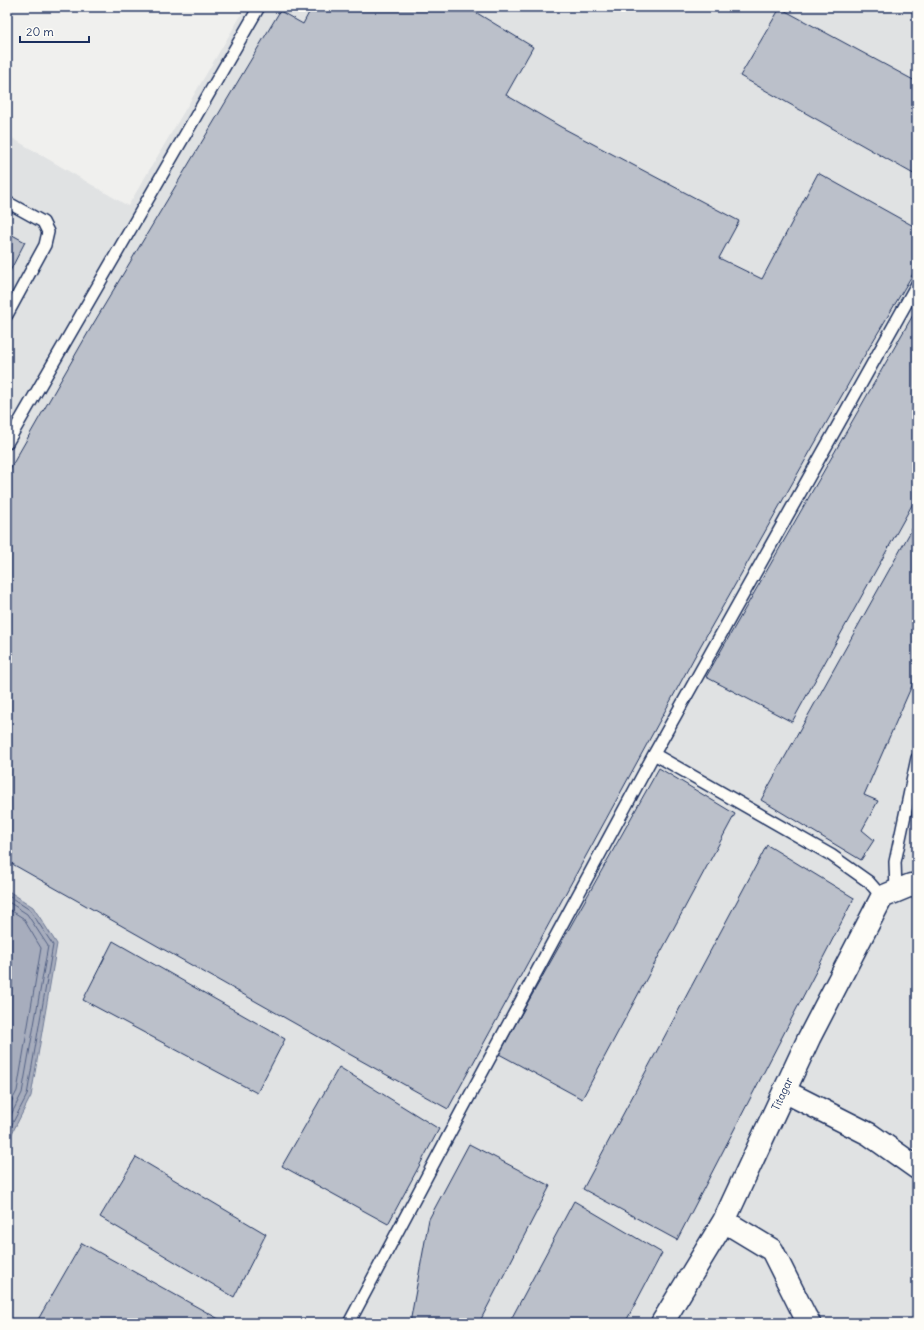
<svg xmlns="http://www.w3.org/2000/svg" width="924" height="1330" font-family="Delius,sans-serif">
<rect width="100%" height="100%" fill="#f0f0ee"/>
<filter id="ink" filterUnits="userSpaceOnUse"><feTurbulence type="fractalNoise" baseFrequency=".025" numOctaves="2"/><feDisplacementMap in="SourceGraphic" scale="8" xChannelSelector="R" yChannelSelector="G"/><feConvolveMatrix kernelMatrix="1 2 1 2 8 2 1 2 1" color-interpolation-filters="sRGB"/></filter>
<g filter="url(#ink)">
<path fill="#e0e2e3" d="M246 7H917V1323H7V135L128 206Z"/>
<path fill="#a7adbd" stroke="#6f7b97" d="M7 890 33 907 57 944 31 1096 7 1143Z"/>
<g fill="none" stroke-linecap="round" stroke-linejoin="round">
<path stroke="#536184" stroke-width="1" d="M7 895 30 910 53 945 27 1095 7 1134
M7 901 27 914 48 946 22 1093 7 1123
M7 908 23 918 41 948 17 1091 7 1110"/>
</g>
<path fill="#bbc0ca" stroke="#1b2f5e" d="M312 7H467L533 47 506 95 561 127 739 221 719 258 762 279 818 173 917 228V267L863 358 701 645 448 1109 333 1045 7 861V474L89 331 280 11 303 24Z
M780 8 917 82V176L740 76Z
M7 232 25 242 7 277Z
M917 308V496L792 722 706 677Z
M917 520V674L864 795 878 801 862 830 874 840 861 860 761 800Z
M659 768 735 814 582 1099 499 1054Z
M767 845 854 898 677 1240 583 1189Z
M113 941 285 1039 257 1093 83 1000Z
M339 1067 439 1129 388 1224 282 1166Z
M469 1144 550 1186 479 1323H410L429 1219Z
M136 1157 266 1234 234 1297 100 1217Z
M574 1201 662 1253 625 1323H509Z
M82 1243 226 1323H36Z"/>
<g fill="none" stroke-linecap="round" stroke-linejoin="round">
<g stroke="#1b2f5e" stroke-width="14">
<path id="lane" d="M7 202 43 222 48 232 45 245 7 315
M7 443 259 7
M654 754 831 855 869 882 882 897
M896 891 895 862 917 758
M349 1323 462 1110 654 754 917 284"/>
</g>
<g stroke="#1b2f5e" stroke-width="25">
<path id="street" d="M784 1091 869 1134 917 1168
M724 1221 772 1250 805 1316 809 1323
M662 1323 724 1221 809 1038 882 897 911 885 917 887"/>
</g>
<use href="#lane" stroke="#fdfcf7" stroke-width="11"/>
<use href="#street" stroke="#fdfcf7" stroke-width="22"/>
</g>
</g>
<g text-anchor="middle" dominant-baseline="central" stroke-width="3.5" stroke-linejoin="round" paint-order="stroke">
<g font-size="11" fill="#1b2f5e" stroke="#fdfcf7">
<text transform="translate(782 1094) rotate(-65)">Titagar</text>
</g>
</g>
<rect width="924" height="1330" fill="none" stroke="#fdfcf7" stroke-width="24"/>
<rect x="12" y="12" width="900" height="1306" fill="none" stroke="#1b2f5e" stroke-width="1.5" filter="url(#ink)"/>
<path d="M20 36v6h69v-6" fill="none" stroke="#1b2f5e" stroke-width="2"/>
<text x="26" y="36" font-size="12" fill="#1b2f5e" stroke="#fdfcf7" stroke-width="3" paint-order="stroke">20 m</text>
</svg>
